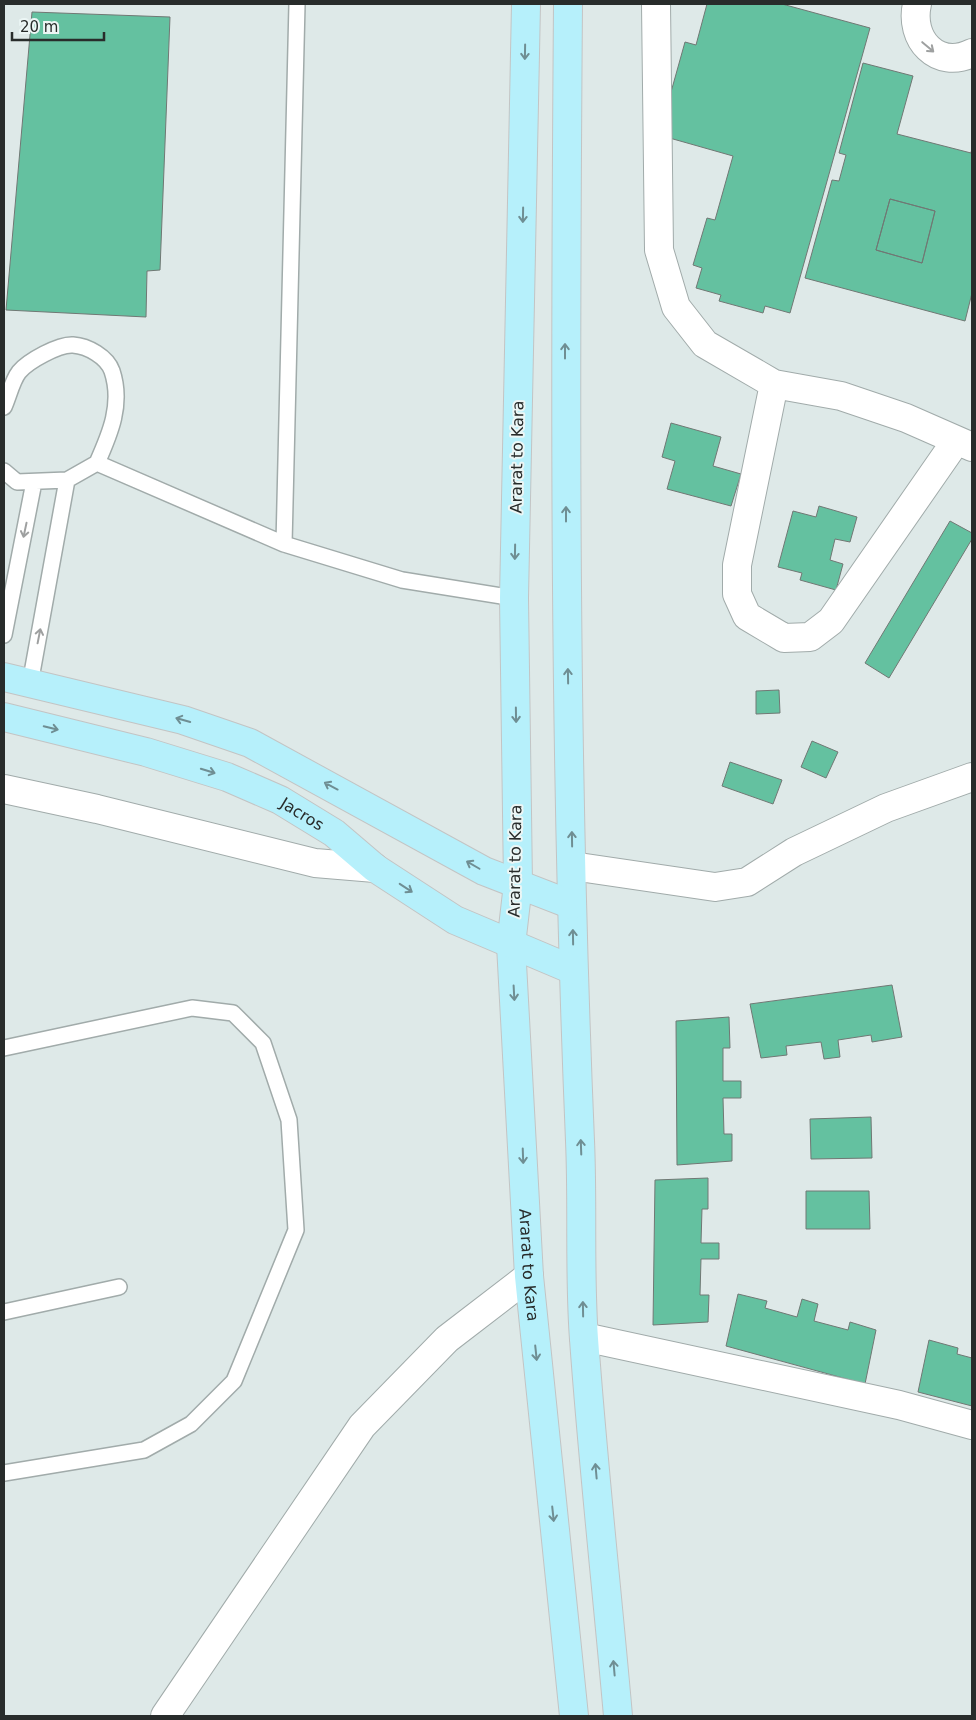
<svg xmlns="http://www.w3.org/2000/svg" width="976" height="1720" font-family="'DejaVu Sans',sans-serif">
<rect width="100%" height="100%" fill="#dee9e8"/>
<path fill="#64c1a0" stroke="#707874" fill-rule="evenodd" d="M707 4H782L870 28 790 313 765 306 763 313 719 301 721 295 696 288 702 268 693 265 707 218 715 220 733 156 659 135 685 42 696 45Z
M32 12 170 17 160 270 147 271 146 317 6 310Z
M863 63 913 76 897 134 971 153 972 148V293L965 321 805 278 832 180 839 181 846 155 839 153ZM890 199 935 211 922 263 876 250Z
M890 199 935 211 922 263 876 250Z
M671 423 721 437 713 466 741 474 731 506 667 489 675 461 662 457Z
M819 506 857 517 850 542 835 539 830 560 843 564 836 590 800 580 802 573 778 567 793 511 816 517Z
M950 521 972 533V539L889 678 865 663Z
M779 690 780 713 756 714V691Z
M812 741 838 752 826 778 801 767Z
M730 762 782 780 773 804 722 786Z
M892 985 902 1037 872 1042 871 1035 838 1040 840 1057 824 1059 821 1042 786 1046 787 1055 761 1058 750 1004Z
M729 1017 730 1048H723V1081H741V1098H723L724 1134H732V1161L677 1165 676 1021Z
M871 1117 872 1158 811 1159 810 1119Z
M708 1178V1209H702L701 1243H719V1259H701L700 1295H709L708 1322 653 1325 655 1180Z
M806 1191H869L870 1229H806Z
M738 1294 767 1301 765 1308 797 1317 802 1299 818 1304 814 1321 848 1330 850 1322 876 1330 865 1384 726 1346Z
M929 1340 958 1348 957 1354 972 1358V1406L918 1392Z"/>
<g fill="none" stroke-linecap="round" stroke-linejoin="round">
<g stroke="#a1abaa" stroke-width="18">
<path id="service" d="M297 4 284 544 402 580 514 598
M4 407C9 396 12 381 19 372 28 361 59 344 73 345 88 346 107 357 112 371 123 404 110 434 97 463
M4 471 17 482 67 480 97 463 284 544
M4 635 34 482
M30 684 67 480
M4 1048 192 1008 233 1013 263 1043 289 1120 296 1230 234 1381 191 1424 144 1450 4 1473
M4 1312 119 1287"/>
</g>
<g stroke="#a1abaa" stroke-width="30">
<path id="minor" d="M656 4 659 250 676 307 705 344 774 384 841 396 906 418 972 447
M917 4C909 39 937 70 972 53
M774 384 737 565V594L747 616 784 638 810 637 831 621 956 441
M4 789 97 809 315 863 375 868
M572 866 715 887 747 882 794 852 886 808 972 777
M584 1337 899 1405 972 1425
M165 1716 362 1426 447 1339 529 1276"/>
</g>
<g stroke="#c3c4c4" stroke-width="30">
<g id="primary">
<path id="s1" d="M526 4 514 598 518 884 511 945 529 1276 574 1716"/>
<path d="M568 4C565 383 564 762 580 1141 583 1207 579 1273 584 1339 593 1465 607 1590 618 1716"/>
<path d="M4 677 183 720 250 743 484 871 572 905"/>
<path id="s2" d="M4 717 146 752 227 777 280 800 334 833 375 868 455 920 573 970"/>
</g>
</g>
<use href="#service" stroke="#fff" stroke-width="15"/>
<use href="#minor" stroke="#fff" stroke-width="28"/>
<use href="#primary" stroke="#b6f0fb" stroke-width="28"/>
</g>
<defs><path id="oneway-shaft" d="M-6 0H5M1.5-3L5.5 0L1.5 3" fill="none" stroke-width="1.6" stroke-linecap="round" stroke-linejoin="round" transform="scale(1.25)"/></defs>
<g stroke="#9ea0a0">
<use href="#oneway-shaft" transform="translate(928 47) rotate(40)"/>
<use href="#oneway-shaft" transform="translate(25 530) rotate(102)"/>
<use href="#oneway-shaft" transform="translate(39 636) rotate(-79)"/>
</g>
<g stroke="#6f8e93">
<use href="#oneway-shaft" transform="translate(525 52) rotate(91)"/>
<use href="#oneway-shaft" transform="translate(523 215) rotate(91)"/>
<use href="#oneway-shaft" transform="translate(565 351) rotate(-90)"/>
<use href="#oneway-shaft" transform="translate(566 514) rotate(-90)"/>
<use href="#oneway-shaft" transform="translate(515 552) rotate(91)"/>
<use href="#oneway-shaft" transform="translate(568 676) rotate(-91)"/>
<use href="#oneway-shaft" transform="translate(516 715) rotate(89)"/>
<use href="#oneway-shaft" transform="translate(183 720) rotate(-164)"/>
<use href="#oneway-shaft" transform="translate(51 728) rotate(14)"/>
<use href="#oneway-shaft" transform="translate(208 771) rotate(17)"/>
<use href="#oneway-shaft" transform="translate(331 786) rotate(-152)"/>
<use href="#oneway-shaft" transform="translate(572 839) rotate(-91)"/>
<use href="#oneway-shaft" transform="translate(473 865) rotate(-150)"/>
<use href="#oneway-shaft" transform="translate(406 888) rotate(33)"/>
<use href="#oneway-shaft" transform="translate(573 937) rotate(-91)"/>
<use href="#oneway-shaft" transform="translate(514 993) rotate(87)"/>
<use href="#oneway-shaft" transform="translate(581 1147) rotate(-92)"/>
<use href="#oneway-shaft" transform="translate(523 1156) rotate(88)"/>
<use href="#oneway-shaft" transform="translate(583 1309) rotate(-91)"/>
<use href="#oneway-shaft" transform="translate(536 1353) rotate(84)"/>
<use href="#oneway-shaft" transform="translate(596 1471) rotate(-95)"/>
<use href="#oneway-shaft" transform="translate(553 1514) rotate(84)"/>
<use href="#oneway-shaft" transform="translate(614 1668) rotate(-95)"/>
</g>
<g text-anchor="middle" dominant-baseline="central" stroke-width="4" stroke-linejoin="round" paint-order="stroke">
<g font-size="16" fill="#282c2b" stroke="#ecf6f5">
<text transform="translate(517 457) rotate(-89)">Ararat to Kara</text>
<text stroke="none"><textPath href="#s2" startOffset="315">Jacros</textPath></text>
<text transform="translate(515 861) rotate(-89)">Ararat to Kara</text>
<text stroke="none"><textPath href="#s1" startOffset="1262">Ararat to Kara</textPath></text>
</g>
</g>
<rect width="976" height="1720" fill="none" stroke="#282c2b" stroke-width="10"/>
<path d="M12 32v8h92v-8" fill="none" stroke="#282c2b" stroke-width="2.5"/>
<text x="20" y="32" font-size="15" fill="#282c2b" stroke="#ecf6f5" stroke-width="4" paint-order="stroke">20 m</text>
</svg>
